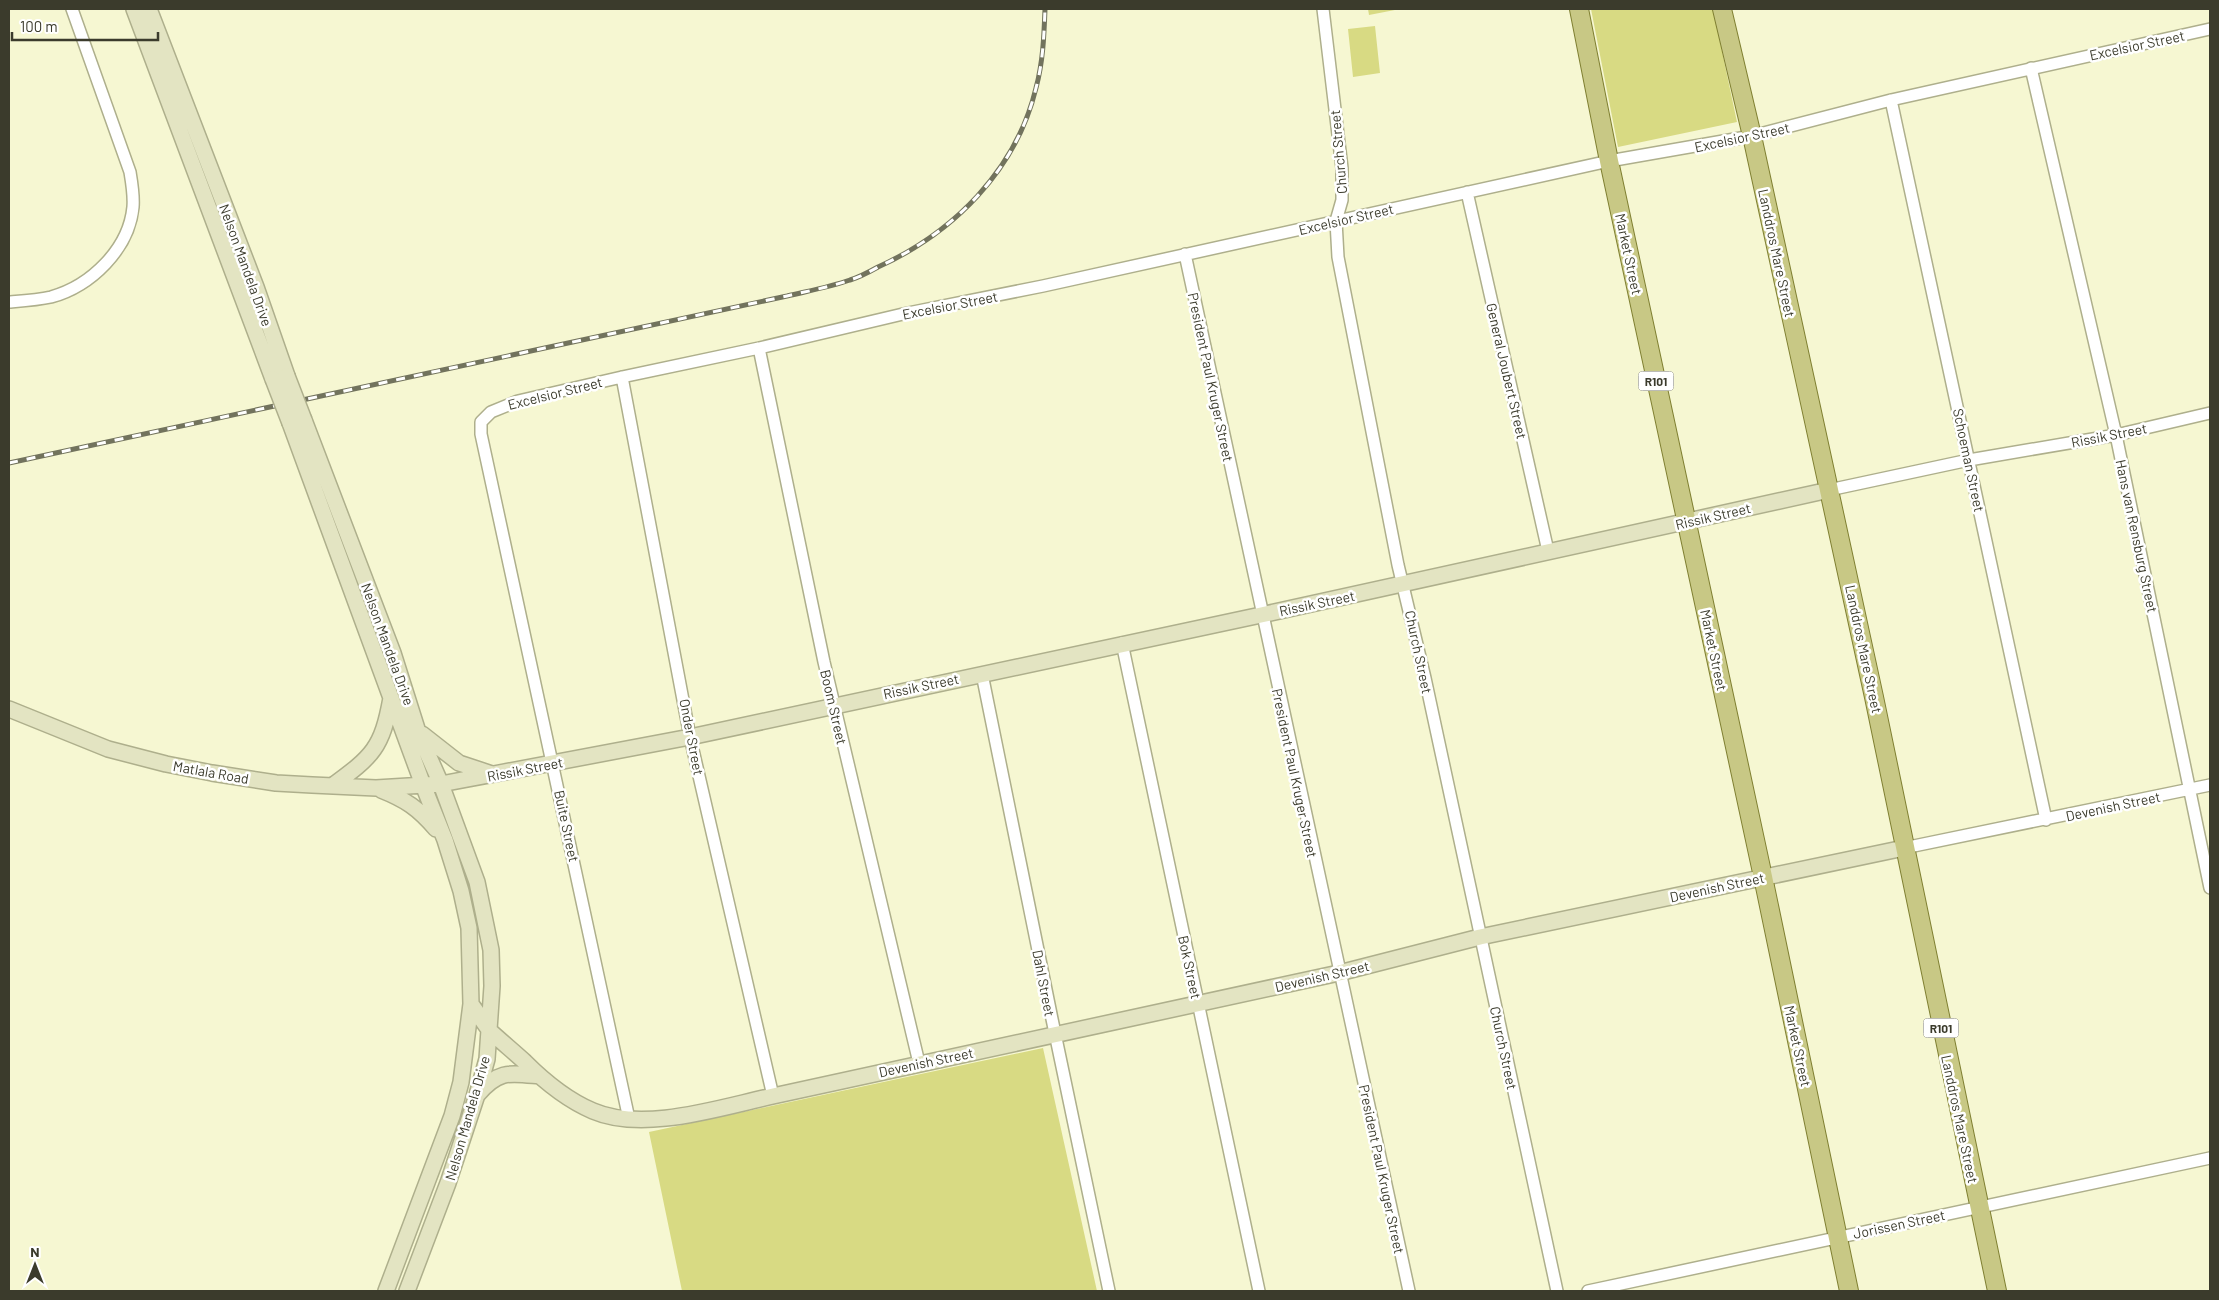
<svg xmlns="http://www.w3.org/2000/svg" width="2219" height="1300" font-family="Barlow,sans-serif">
<rect width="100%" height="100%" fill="#f6f7d2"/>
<path fill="#d8da83" d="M1368 9H1400L1369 15Z
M1591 9H1713L1737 122 1618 147Z
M1375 26 1380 73 1353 77 1348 29Z
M1043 1048 1097 1291H682L649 1132Z"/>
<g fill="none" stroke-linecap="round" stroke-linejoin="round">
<g stroke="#aeaf8c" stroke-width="14">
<path id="street" d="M1323 9 1342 168V200L1336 221 1338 257 1398 565 1425 678 1557 1291
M2031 68 2116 435 2210 888
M1891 100 2046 820
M1467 192 1548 551
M1185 254 1409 1291
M9 302C22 301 38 300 51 297 91 286 129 249 133 207 134 195 132 184 130 172L72 9
M759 348 824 662 919 1063
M622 377 690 737 773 1096
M1829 490 1969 460 2116 435 2210 413
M1122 643 1259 1291
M982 674 1052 1019 1109 1291
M1904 848 2210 785
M629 1119 481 434V422L491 412 518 401 622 377 759 348 903 314 1043 286 1609 161 1752 136 1891 100 2210 29
M1588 1291 2210 1158"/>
</g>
<g stroke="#aeaf8c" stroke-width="18">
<path id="secondary" d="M134 9 273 379
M149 9 256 287 287 376
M304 420 393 653 418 732 441 784 477 882 491 950 492 986 487 1059 477 1095 448 1183 407 1291
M290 423 423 785 445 840 461 891 469 928 471 1004 461 1082 452 1116 386 1291
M9 709 108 749 166 764 212 773 276 783 312 785 376 788 441 784 690 737 1261 615 1829 490
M422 734 459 763 492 774
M332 786C373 756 382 748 391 698
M381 790C406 800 418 808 436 829
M471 1004C478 1013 484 1024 491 1032 502 1042 514 1052 525 1062 545 1082 567 1100 593 1111 644 1133 721 1107 773 1096L1339 973 1480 937 1904 848
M478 1094C499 1070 509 1073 539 1076"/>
</g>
<g stroke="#7f7f31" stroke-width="20">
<path id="primary" d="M1579 9 1609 161 1763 877 1849 1291
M1722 9 1752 136 1874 697 1997 1291"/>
</g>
<use href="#street" stroke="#fff" stroke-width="11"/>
<use href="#secondary" stroke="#e3e4c2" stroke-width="15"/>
<use href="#primary" stroke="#c8c885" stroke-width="18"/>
<g stroke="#72735d" stroke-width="5">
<path id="rail" d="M9 463 787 296C808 291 830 287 850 280 860 277 869 272 878 267 953 233 1016 171 1036 88 1043 62 1044 36 1045 9"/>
</g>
<use href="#rail" stroke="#fff" stroke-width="3" stroke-dasharray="9" stroke-linecap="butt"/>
<g stroke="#aeaf8c" stroke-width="18" stroke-linecap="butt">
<path id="secondary-bridge" d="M287 376 304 420
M273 379 290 423"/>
</g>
<use href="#secondary-bridge" stroke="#e3e4c2" stroke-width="15"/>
</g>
<g text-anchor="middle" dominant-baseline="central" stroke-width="5" stroke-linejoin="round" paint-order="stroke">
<g fill="#fff" stroke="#76766b" stroke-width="1">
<rect x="1638.5" y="371.5" width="35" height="19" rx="4"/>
<rect x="1923.5" y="1018.5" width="35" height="19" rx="4"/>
</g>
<g font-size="12" font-weight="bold" fill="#3b3b2c">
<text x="1656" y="381">R101</text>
<text x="1941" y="1028">R101</text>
</g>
<g font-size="14" fill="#3b3b2c" stroke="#fff">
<text transform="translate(2137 45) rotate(-12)">Excelsior Street</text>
<text transform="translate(1742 137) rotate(-12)">Excelsior Street</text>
<text transform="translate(1338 152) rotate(-95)">Church Street</text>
<text transform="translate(1346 219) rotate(-13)">Excelsior Street</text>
<text transform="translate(1777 253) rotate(78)">Landdros Mare Street</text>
<text transform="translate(1629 254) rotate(78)">Market Street</text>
<text transform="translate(246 265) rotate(70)">Nelson Mandela Drive</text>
<text transform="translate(950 305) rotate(-11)">Excelsior Street</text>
<text transform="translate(1507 371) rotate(77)">General Joubert Street</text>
<text transform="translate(1211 377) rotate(78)">President Paul Kruger Street</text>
<text transform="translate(555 393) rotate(-14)">Excelsior Street</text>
<text transform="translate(2109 435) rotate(-11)">Rissik Street</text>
<text transform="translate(1969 460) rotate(78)">Schoeman Street</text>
<text transform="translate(1713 516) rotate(-13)">Rissik Street</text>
<text transform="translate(2137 536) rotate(78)">Hans van Rensburg Street</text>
<text transform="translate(1317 603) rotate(-12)">Rissik Street</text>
<text transform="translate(388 644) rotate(70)">Nelson Mandela Drive</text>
<text transform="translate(1864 649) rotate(78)">Landdros Mare Street</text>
<text transform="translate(1714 650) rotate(78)">Market Street</text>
<text transform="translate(1419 652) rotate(78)">Church Street</text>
<text transform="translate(921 686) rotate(-12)">Rissik Street</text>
<text transform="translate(834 707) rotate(77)">Boom Street</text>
<text transform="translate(692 737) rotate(79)">Onder Street</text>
<text transform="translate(525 769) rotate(-11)">Rissik Street</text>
<text transform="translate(211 772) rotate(10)">Matlala Road</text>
<text transform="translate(1295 773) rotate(78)">President Paul Kruger Street</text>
<text transform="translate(2113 806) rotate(-12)">Devenish Street</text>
<text transform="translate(567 826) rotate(78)">Buite Street</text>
<text transform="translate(1717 887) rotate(-12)">Devenish Street</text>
<text transform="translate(1190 967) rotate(78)">Bok Street</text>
<text transform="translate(1322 976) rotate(-13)">Devenish Street</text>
<text transform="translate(1044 983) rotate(79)">Dahl Street</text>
<text transform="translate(1798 1046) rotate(78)">Market Street</text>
<text transform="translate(1504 1048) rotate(78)">Church Street</text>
<text transform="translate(926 1062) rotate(-12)">Devenish Street</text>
<text transform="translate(467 1118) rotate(-74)">Nelson Mandela Drive</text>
<text transform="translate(1960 1119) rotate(78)">Landdros Mare Street</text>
<text transform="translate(1382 1169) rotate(78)">President Paul Kruger Street</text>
<text transform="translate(1899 1224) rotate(-12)">Jorissen Street</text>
</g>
</g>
<rect width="2219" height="1300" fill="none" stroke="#3b3b2c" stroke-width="20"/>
<g transform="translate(35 1265)" stroke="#ffffff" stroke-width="4" paint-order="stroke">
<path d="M0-4L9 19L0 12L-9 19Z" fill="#3b3b2c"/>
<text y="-8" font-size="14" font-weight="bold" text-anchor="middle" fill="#3b3b2c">N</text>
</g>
<path d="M12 32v8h146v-8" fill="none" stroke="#3b3b2c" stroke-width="2.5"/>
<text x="20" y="32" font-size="15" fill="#3b3b2c" stroke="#ffffff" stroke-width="4" paint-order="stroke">100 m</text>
</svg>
